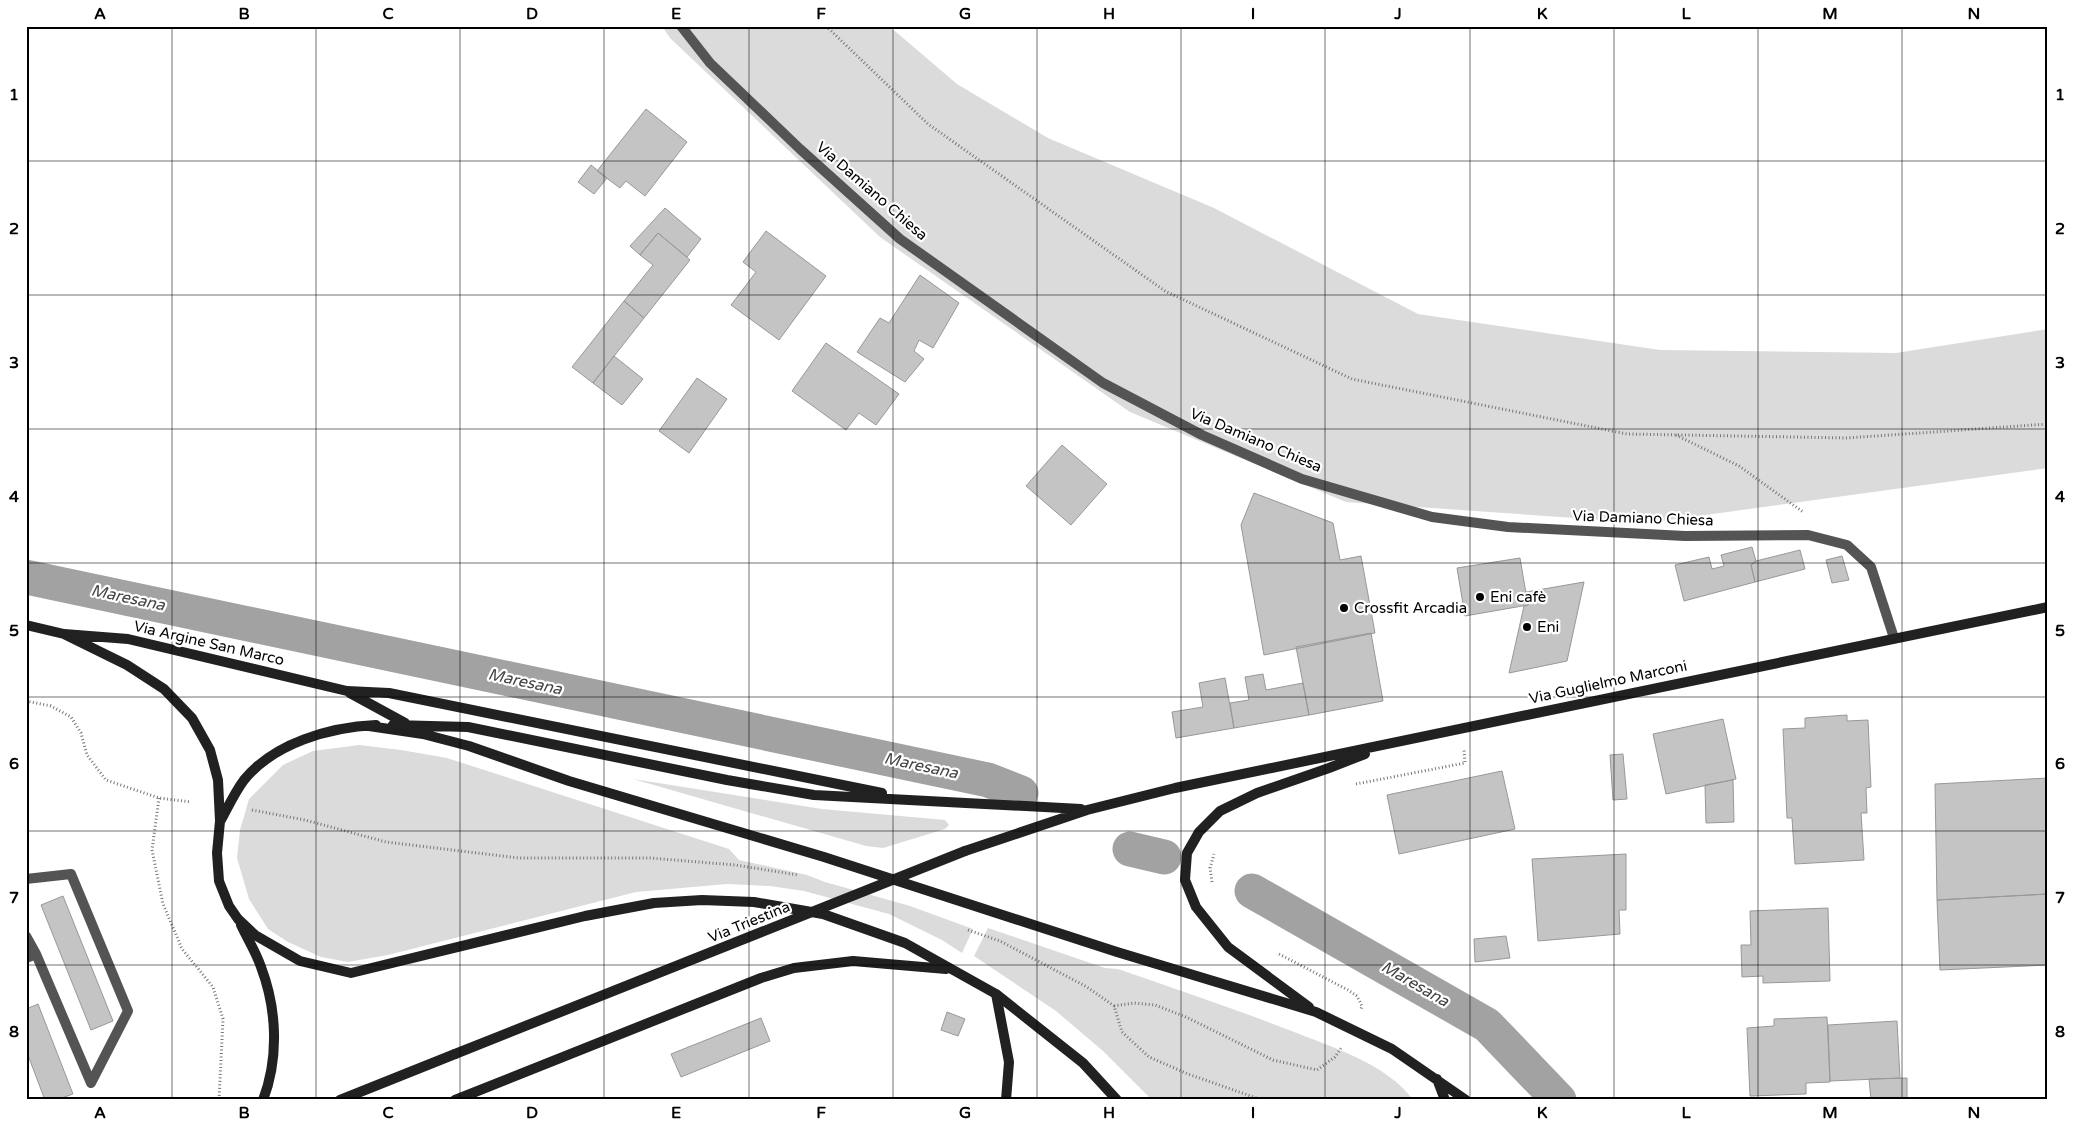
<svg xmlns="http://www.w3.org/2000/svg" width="2074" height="1126" font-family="'Varela Round',sans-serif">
<rect width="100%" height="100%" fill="#fff"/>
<path fill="#dbdbdb" d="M662 26H889L957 84 1048 138 1214 208 1418 314 1660 350 1896 353 2048 329V468L1647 523 1346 502 1130 412 880 237 670 38Z
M359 745 401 750 447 758 729 849 739 860 807 875 825 882 910 906 973 929 962 953 942 940 889 914 804 891 770 886 727 884 636 892 388 955 348 962 321 957 288 942 268 929 249 899 237 858 240 830 249 799 283 765 313 751Z
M633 779 822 809 945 820 949 825 945 829 883 848 866 846Z
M988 928 1105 968 1118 969C1175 989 1233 1008 1289 1030 1329 1046 1388 1064 1413 1100H1152L1103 1051 1056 1011 974 956Z"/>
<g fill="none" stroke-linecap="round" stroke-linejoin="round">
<path stroke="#a2a2a2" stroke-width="35" d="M26 577 988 780 1021 793
M1130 849 1164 857
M1252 891 1487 1025 1559 1100"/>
</g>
<path fill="#c4c4c4" stroke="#989898" d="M646 109 687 142 645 196 626 181 620 188 597 171Z
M591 165 607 178 594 194 578 182Z
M665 208 701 239 687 257 658 233 640 255 630 246Z
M766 231 826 276 779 340 731 305 756 272 743 262Z
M658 233 690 260 644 318 624 301 653 265 640 255Z
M920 275 959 303 933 348 919 340 914 351 924 359 905 382 857 352 880 318 889 323Z
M624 301 644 318 593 383 572 367Z
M826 343 899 394 876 425 859 413 846 430 792 391Z
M614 356 643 379 622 405 593 383Z
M697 378 727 399 689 453 659 431Z
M1062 445 1107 484 1071 525 1026 486Z
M1254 493 1333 523 1340 560 1361 556 1375 633 1264 655 1241 525Z
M1752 547 1756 561 1751 565 1755 582 1684 601 1675 565 1709 557 1712 569 1724 566 1721 555Z
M1800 550 1805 569 1755 582 1751 565 1756 561Z
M1842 556 1849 580 1832 583 1826 560Z
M1520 558 1528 605 1465 616 1457 568Z
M1584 582 1567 661 1509 673 1524 606 1528 605 1526 592Z
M1371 633 1383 701 1309 715 1296 647Z
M1263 674 1266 690 1303 683 1309 715 1234 728 1230 703 1249 700 1245 677Z
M1225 678 1234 728 1176 738 1172 712 1203 707 1199 683Z
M1847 715V721L1868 720 1871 787 1866 788 1867 813H1861L1864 860 1795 864 1792 818H1787L1783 729 1805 728V718Z
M1723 719 1736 779 1666 794 1653 734Z
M1623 754 1627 799 1613 800 1610 755Z
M1502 771 1515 829 1399 854 1387 795Z
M2048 778V894L1937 900 1935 784Z
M1733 780 1734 822 1706 823 1705 785Z
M1626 854V910H1619L1620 934 1538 941 1532 859Z
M2048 894V965L1940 970 1937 900Z
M63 896 113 1021 91 1030 41 905Z
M1828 908 1830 981 1763 983V976L1742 977 1741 945H1751L1750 911Z
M1506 936 1510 958 1475 962 1474 939Z
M38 1004 73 1094 56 1100H45L26 1050V1009Z
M947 1012 965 1019 958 1036 941 1030Z
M1827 1017 1830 1082 1806 1083V1094L1750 1096 1747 1028 1774 1026V1019Z
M761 1018 770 1041 681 1077 671 1054Z
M1897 1021 1900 1078 1830 1081 1828 1025Z
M1907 1078V1100H1871L1869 1079Z"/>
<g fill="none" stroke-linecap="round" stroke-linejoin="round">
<path stroke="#767676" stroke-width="3" stroke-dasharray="1 2.5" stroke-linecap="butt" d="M826 26 928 124 1165 291 1352 379 1627 434 1847 438 2048 424
M1676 435 1739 466 1803 512
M26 701 51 706 71 717 81 733 87 755 106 780 159 798 191 802
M1356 784 1465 763 1464 750
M159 798 152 850 163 904 182 949 213 987 223 1019 219 1100
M252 810 305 820 386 842 519 858H650L735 865 798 875
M1212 882 1210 868 1214 854
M968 930 1000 941 1087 987 1114 1006 1122 1032 1149 1057 1188 1074 1262 1100
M1279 954 1348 990 1357 996 1362 1006 1361 1009
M1114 1006 1134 1003 1155 1005 1186 1017 1273 1060 1317 1070 1335 1057 1341 1048"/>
<path stroke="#545454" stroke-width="10" d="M26 879 71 874 128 1011 91 1083 36 954
M26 936 36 954 26 958"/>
<path stroke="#545454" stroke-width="10" d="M681 26 710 63 800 149 900 239 1103 383 1202 435 1302 479 1432 517 1508 527 1685 536 1808 535 1847 545 1871 567 1894 638"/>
<path stroke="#212121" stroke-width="10" d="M26 625 64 634 128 639 347 691 389 693 882 793
M64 634 127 665 164 689 192 718 210 750 218 780 220 821 217 853 219 881 229 906 238 919 255 935 300 961 351 973 585 916 654 903 702 900 754 902 823 914 905 943 996 994 1083 1063 1117 1100
M350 693 405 723
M393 725 468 727 727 780 814 795 1081 809
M369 726 423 734 469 746 569 781 824 857 1117 952 1316 1012 1392 1049 1466 1100
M221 820C228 807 235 792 244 780 274 743 330 727 376 725
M965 851 1087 810 1175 788 2048 607
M241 925C247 938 256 952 261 967 277 1009 279 1058 263 1100
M996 994 1009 1062 1006 1100
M1309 1007 1228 947 1196 907 1185 880 1187 853 1199 832 1220 811 1257 793 1329 768 1365 754
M1437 1079 1445 1100
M340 1100 455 1054
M455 1100 761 978 794 968 853 961 946 969"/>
<path stroke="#212121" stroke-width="10" d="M455 1054 965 851"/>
</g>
<path fill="none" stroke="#000" stroke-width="1" stroke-opacity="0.55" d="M172 26V1100M316 26V1100M460 26V1100M604 26V1100M749 26V1100M893 26V1100M1037 26V1100M1181 26V1100M1325 26V1100M1470 26V1100M1614 26V1100M1758 26V1100M1902 26V1100M26 161H2048M26 295H2048M26 429H2048M26 563H2048M26 697H2048M26 831H2048M26 965H2048"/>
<g fill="#000" stroke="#fff" stroke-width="2">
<circle cx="1480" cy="597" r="5"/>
<circle cx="1344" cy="608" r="5"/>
<circle cx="1527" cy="627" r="5"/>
</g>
<g text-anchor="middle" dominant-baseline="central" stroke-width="4.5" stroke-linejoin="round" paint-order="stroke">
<g font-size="15" fill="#000" stroke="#fff">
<text transform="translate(872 191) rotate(41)">Via Damiano Chiesa</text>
<text transform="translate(1256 440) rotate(23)">Via Damiano Chiesa</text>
<text transform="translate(1643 518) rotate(2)">Via Damiano Chiesa</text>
<text transform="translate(209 643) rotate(13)">Via Argine San Marco</text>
<text transform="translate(1608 682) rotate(-12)">Via Guglielmo Marconi</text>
<text transform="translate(749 922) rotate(-22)">Via Triestina</text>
</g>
<g font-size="15" fill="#000" stroke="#fff" text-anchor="start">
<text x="1490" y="597">Eni cafè</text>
<text x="1354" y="608">Crossfit Arcadia</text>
<text x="1537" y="627">Eni</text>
</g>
<g font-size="16" font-style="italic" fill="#434343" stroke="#fff">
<text transform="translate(128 598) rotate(12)">Maresana</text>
<text transform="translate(525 682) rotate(12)">Maresana</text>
<text transform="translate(921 766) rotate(12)">Maresana</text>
<text transform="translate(1415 984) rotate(30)">Maresana</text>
</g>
</g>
<rect width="2074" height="1126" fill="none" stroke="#ffffff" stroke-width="55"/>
<rect x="28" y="28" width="2018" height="1070" fill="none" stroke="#000" stroke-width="2"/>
<g font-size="16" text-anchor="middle" font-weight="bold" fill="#000">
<text x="100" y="19">A</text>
<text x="244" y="19">B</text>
<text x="388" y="19">C</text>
<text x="532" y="19">D</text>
<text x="676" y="19">E</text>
<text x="821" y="19">F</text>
<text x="965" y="19">G</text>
<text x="1109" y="19">H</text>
<text x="1253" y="19">I</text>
<text x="1398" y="19">J</text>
<text x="1542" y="19">K</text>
<text x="1686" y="19">L</text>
<text x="1830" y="19">M</text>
<text x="1974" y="19">N</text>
<text x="14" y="100">1</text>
<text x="2060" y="100">1</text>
<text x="14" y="234">2</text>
<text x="2060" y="234">2</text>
<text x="14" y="368">3</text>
<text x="2060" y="368">3</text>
<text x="14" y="502">4</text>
<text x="2060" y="502">4</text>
<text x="14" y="636">5</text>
<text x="2060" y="636">5</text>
<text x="14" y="769">6</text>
<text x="2060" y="769">6</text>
<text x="14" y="903">7</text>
<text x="2060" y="903">7</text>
<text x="14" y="1037">8</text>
<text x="2060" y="1037">8</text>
<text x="100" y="1118">A</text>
<text x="244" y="1118">B</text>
<text x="388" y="1118">C</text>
<text x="532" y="1118">D</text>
<text x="676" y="1118">E</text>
<text x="821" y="1118">F</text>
<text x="965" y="1118">G</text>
<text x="1109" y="1118">H</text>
<text x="1253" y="1118">I</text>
<text x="1398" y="1118">J</text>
<text x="1542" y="1118">K</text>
<text x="1686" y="1118">L</text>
<text x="1830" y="1118">M</text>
<text x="1974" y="1118">N</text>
</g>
</svg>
